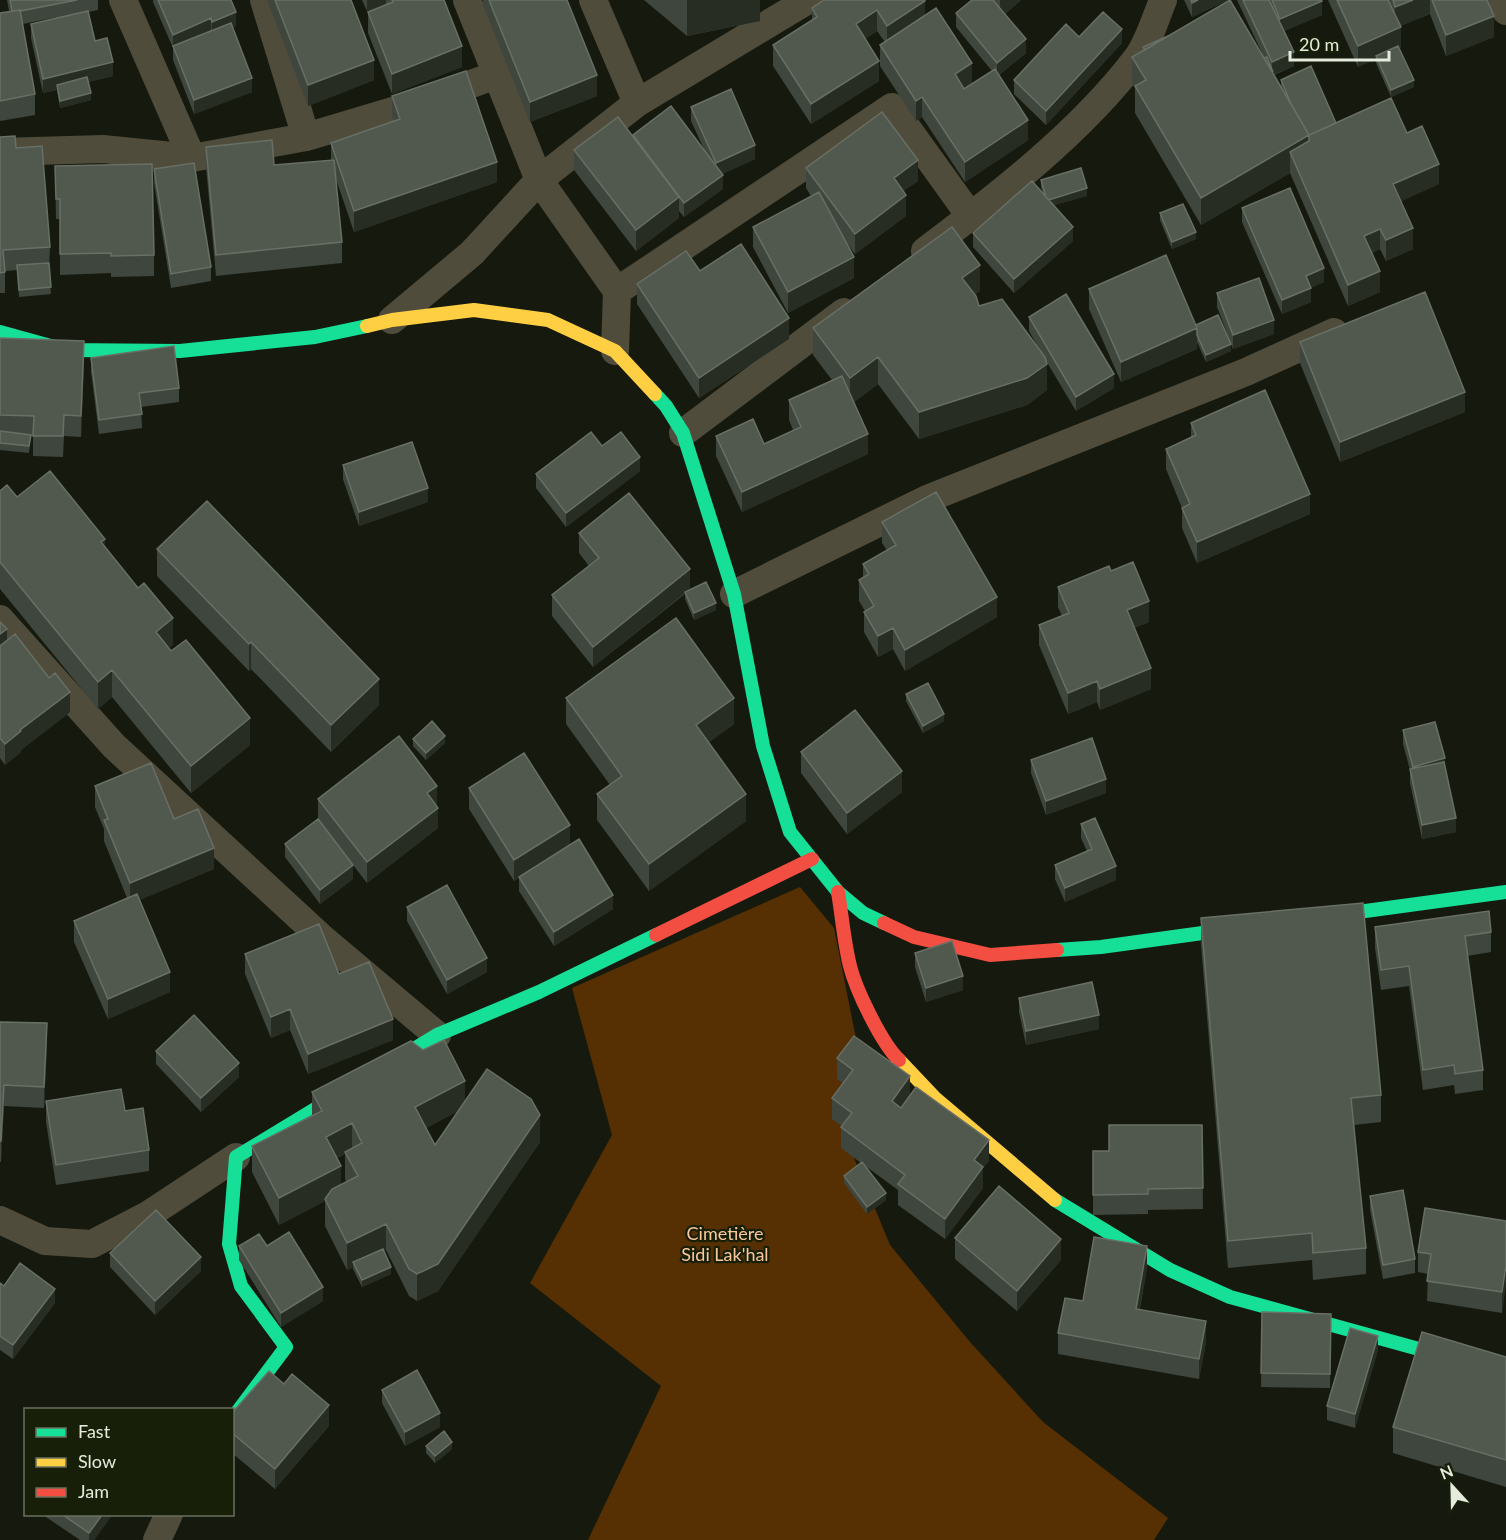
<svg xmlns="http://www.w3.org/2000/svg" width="1506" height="1540" viewBox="0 0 1506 1540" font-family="Lato,sans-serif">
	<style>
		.green { fill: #563002 }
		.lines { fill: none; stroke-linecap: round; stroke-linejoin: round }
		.street { stroke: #504c3b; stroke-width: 28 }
		.fast { stroke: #16e098; stroke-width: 14 }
		.slow { stroke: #ffcf43; stroke-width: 14 }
		.jam { stroke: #f24e42; stroke-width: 14 }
		.wall { fill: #3f463d; fill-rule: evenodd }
		.shaded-wall { fill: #272d23 }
		.building { fill: #51584e; stroke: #686f65; stroke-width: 1.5 }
		.labels { text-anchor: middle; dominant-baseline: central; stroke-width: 4.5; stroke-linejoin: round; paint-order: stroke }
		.park-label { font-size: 18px; fill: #fcc89a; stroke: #171f09 }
	</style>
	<rect width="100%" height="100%" fill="#161a0e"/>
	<path class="green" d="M800,887L834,928L860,1059L852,1153L890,1245L970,1342L1043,1422L1168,1518L1154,1540H588L661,1386L530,1283L612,1135L572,988Z"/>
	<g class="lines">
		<path class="street" d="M123,0L192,158
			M264,0L306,137
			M593,0L637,103
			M1502,0L1506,11
			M0,152L103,149L192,158L306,137L413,105L496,75
			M925,251C998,196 1081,132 1137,58C1148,44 1156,17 1163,0
			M617,291L539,180L637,103L808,0
			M392,320L472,253L539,180L467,0
			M615,351L617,291L892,107L971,217
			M683,433L844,312
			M734,594L927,499L1246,372L1334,332
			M0,619L114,746L323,939L437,1035
			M0,1220L45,1241L92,1244L148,1215L236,1157
			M157,1540L169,1514"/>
		<path class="fast" d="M0,332L65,350L180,351L315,337L367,326
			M655,394L666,406L683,433L734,594L763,746L790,832L838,892L863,913L884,923
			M1321,917L1506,892
			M1057,950L1101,947L1246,927
			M1055,1200L1170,1270L1230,1297L1506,1373
			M232,1419L286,1347L241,1286L229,1244L236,1157L437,1035L539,992L656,935"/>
		<path class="slow" d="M367,326L392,320L474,310L548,320L615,351L655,394
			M899,1060L935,1098L1055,1200"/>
		<path class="jam" d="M838,892C842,916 844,942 850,966C856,990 881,1042 899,1060
			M884,923L914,937L990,955L1057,950
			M656,935L812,859"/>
	</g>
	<path class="wall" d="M7,0H98V10L88,12L95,41L113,76L88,82L91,100L60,108L57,90L43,93L31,38V24L58,17L23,24L35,94V115L0,121V13L9,11Z
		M153,0H231L236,26L233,27L252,92L194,114L173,60V48L153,2Z
		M267,0H351L374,80L308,106Z
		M362,0H444L462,67L392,94L368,33V12L386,5V4L367,11Z
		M483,0H567L597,96L530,122L483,5Z
		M644,0H760V21L687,36Z
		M824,0L925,15L972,83L964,89L992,71L956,27V13L972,0H1021L1005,14L1026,53L999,75L1028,140L965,182L922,117L916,121L880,66V45L885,42L877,31L865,39L879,81L811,124L773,66V45L812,20V8Z
		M1184,0H1228L1192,17Z
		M1237,0H1321L1322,15L1284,31L1294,66L1274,75L1281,86V80L1336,123L1407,133L1439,184L1401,201L1413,249L1386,261L1380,249L1372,253L1380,292L1348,306L1290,173L1201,225L1135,113V88L1132,84V57L1143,51V47L1262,53Z
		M1328,0H1487L1494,37L1446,56L1430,14L1400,26L1401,48H1399L1414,87L1391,97L1376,63V59L1358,67Z
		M1079,37L1122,43L1046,125L1014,94V80Z
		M392,96L497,182L354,232L336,179L342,242V263L216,276L206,167V147L274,165L331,160V143L394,121L392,117Z
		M691,107L755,159L722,174L723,189L684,217L679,211V218L636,251L574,170V150L633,137V135L704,149L691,121Z
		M0,137L16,148L50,247L49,268L51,294L19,297L17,270L5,271V293H0Z
		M55,166L154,255V276L111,277V273L60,275V219H56Z
		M806,168L918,181L903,191L906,216L855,254L846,242L854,278L788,313L753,247V227L811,196L806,188Z
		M154,169L211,267V281L171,288L154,183Z
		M1041,180L1087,196L1054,205L1073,241L1014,293L973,247V233L1043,194L1041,187Z
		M1242,208L1324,282L1310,288L1311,302L1282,314L1242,222Z
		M1160,213L1196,239L1172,249L1160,220Z
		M700,271L789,339L699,398L637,304V284Z
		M1089,289L1196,325L1231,351L1206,362L1197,342V349L1121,382L1089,309Z
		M980,291L975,295L979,306L1042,354L1029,331V317L1114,388L1076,411L1045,359L1047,390L1027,405L919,439L878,384L854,402L868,454L742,512L716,456V436L764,444L793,430L789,420V400L832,380L813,355V328Z
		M1217,293L1274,334L1233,349L1217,307Z
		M0,338L84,361L81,437L64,436L63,457L33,456V436H31L29,453L0,450Z
		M1300,342L1465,412L1340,462L1300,363Z
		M91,358L179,388V402L141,407L142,428L99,434L91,372Z
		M1191,423L1310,514L1197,563L1182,528V508L1166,469V449L1191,438Z
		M602,446L640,471L566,527L536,488V474Z
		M343,465L428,502L359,526L343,479Z
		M0,491L17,497L105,548L173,645L169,648L250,745L191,793L112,697L98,709L0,589Z
		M882,522L997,617L905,671L893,649L878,657L864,632V612L865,611L859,601V580L863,577V564L887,550L882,543Z
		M579,533L690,589L716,610L694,620L685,599V594L593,667L552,616V595L589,566L579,553Z
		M157,549L379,705L331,752L251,669L249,671L157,576Z
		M1111,571L1149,622L1134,628L1151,689L1100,710L1097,702L1068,714L1039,645V625L1062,616L1058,607V587Z
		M0,622L7,640L70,712L21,750V752L5,765L0,758Z
		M906,694L944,721L923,733L906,701Z
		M566,698L734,724L708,743L746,821L649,891L597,820V794L610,785L566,724Z
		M1403,730L1445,766L1456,832L1422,839L1410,783V770L1403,744Z
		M413,739L445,743L426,760L413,746Z
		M801,752L902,792L847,834L801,773Z
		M1031,760L1106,793L1046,815L1031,773Z
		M95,786L174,819L214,869L139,900L170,992L108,1019L74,942V921L127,898L104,841V829L95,807Z
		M469,788L570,845L613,909L554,946L519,891V878L514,881L469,809Z
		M318,799L437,806L438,828L367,883L353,865V879L320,904L285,857V844L318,819Z
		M1081,824L1116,880L1065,902L1055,879V865L1087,851L1081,838Z
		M407,907L487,972L447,994L407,921Z
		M1201,918L1381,1095V1122L1354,1125L1366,1248V1274L1313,1280L1312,1260L1228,1268L1201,945Z
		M1375,927L1491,932V952L1467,956L1483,1070V1090L1455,1094L1454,1085L1423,1090L1409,986L1381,990L1375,948Z
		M915,953L963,990L926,1002L915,967Z
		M245,954L339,974L393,1040L308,1074L290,1030L271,1038L245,974Z
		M1019,998L1099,1029L1026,1045L1019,1012Z
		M0,1022L47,1044L44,1108L4,1106L1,1162H0Z
		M156,1051L239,1077L201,1112L156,1064Z
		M837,1058L910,1096L989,1161L983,1168V1188L945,1239L898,1205V1190L864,1165L886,1200L867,1214L844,1183V1176L861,1163L841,1148V1127L842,1126L832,1119V1098L843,1083L837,1079Z
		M312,1092L465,1102L540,1142L438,1291L417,1301L409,1296L386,1250L384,1251L391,1274L362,1287L353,1269V1267L347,1270L325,1226V1201L279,1225L252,1172V1146L312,1115ZM458,1111L435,1145L426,1128ZM345,1154V1179L346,1182L341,1184L337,1158Z
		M46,1101L125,1111L149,1150V1171L56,1185L46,1122Z
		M1202,1125L1203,1209L1148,1210V1214L1093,1215V1151H1109Z
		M1370,1196L1415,1259V1273L1383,1279L1370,1210Z
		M1506,1221L1502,1313L1427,1301L1428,1274L1418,1272V1252Z
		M955,1238L1061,1260L1017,1311L955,1259Z
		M239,1246H267L323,1301L281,1327L239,1260Z
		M110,1253L201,1271L155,1315L110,1267Z
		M1147,1267L1140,1309L1206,1342L1199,1379L1058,1354V1333L1083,1301Z
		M0,1283L4,1286L55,1303L13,1359L0,1350Z
		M1262,1312L1331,1314L1330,1388L1261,1387Z
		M1378,1350L1355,1428L1327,1420V1406Z
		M1506,1357V1487L1393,1453V1427Z
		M382,1390L440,1427L405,1446L382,1403Z
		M232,1413L329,1426L275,1489L232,1453Z
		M426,1446L452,1449L435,1463L426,1453Z
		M43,1515H112L94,1540H80Z"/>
	<path class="shaded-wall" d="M367,0H386V4L367,11Z
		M687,0H760V21L687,36Z
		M1000,0H1021L1000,19Z
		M1198,0H1228L1192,17V3Z
		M1413,0H1430V14L1395,28V7Z
		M925,1V22L887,46V26Z
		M1322,1V15L1280,33V19Z
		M877,10V31L856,45V24Z
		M236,12V26L212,36V22Z
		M1494,16V37L1446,56V35Z
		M211,18V32L173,46V35Z
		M1401,27V48L1377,59L1376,56V59L1358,67V46Z
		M1122,29V43L1046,125V111Z
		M1026,39V53L997,77V63Z
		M462,46V67L392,94V74Z
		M1294,52V66L1272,75V62Z
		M374,60V80L308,106V85Z
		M879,61V81L811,124V104Z
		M113,62V76L58,89L57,85V90L43,93V79Z
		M972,63V83L955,95V74Z
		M597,75V96L530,122V102Z
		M252,78V92L194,114V100Z
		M1414,80V87L1391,97V90Z
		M91,93V100L60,108V101Z
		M922,97V117L916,121V101Z
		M1028,120V140L965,182V162Z
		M1309,135L1337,137L1290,152V173L1201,225V198Z
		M755,145V159L716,177V163Z
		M918,160V181L894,198V178Z
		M497,162V182L354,232V211Z
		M1439,164V184L1393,205V184Z
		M723,175V189L684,217V203Z
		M1087,188V196L1047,207V200Z
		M906,195V216L855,254V234Z
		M679,197V218L636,251V230Z
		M1073,227V241L1014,293V279Z
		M1413,228V249L1386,261V240Z
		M1380,229V249L1364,256V236Z
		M1196,232V239L1172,249V242Z
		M854,257V278L788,313V292Z
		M980,265V291L962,305V278Z
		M1324,268V282L1306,290V276Z
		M1380,271V292L1348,306V285Z
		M1311,288V302L1282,314V300Z
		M789,318V339L699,398V378Z
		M1274,320V334L1233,349V335Z
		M1197,328V349L1121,382V362Z
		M84,341V361L81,437V416Z
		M1231,344V351L1206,362V355Z
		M878,357V384L850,405V378Z
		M1047,364V390L1027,405L919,439V412Z
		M1114,374V388L1076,411V397Z
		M1465,392V412L1340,462V442Z
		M868,434V454L742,512V492Z
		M640,457V471L566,527V513Z
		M428,488V502L359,526V512Z
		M1310,494V514L1197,563V542Z
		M105,539V566L101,542Z
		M690,569V589L593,667V647Z
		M997,597V617L905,671V650Z
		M1149,601V622L1127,631V610Z
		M716,603V610L694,620V613Z
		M173,618V645L156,659V632Z
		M893,628V649L878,657V636Z
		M7,629V649L0,655V634Z
		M251,642V669L249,671V644Z
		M1151,668V689L1100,710V689Z
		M112,670V697L98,709V682Z
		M379,679V705L331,752V725Z
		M1097,681V702L1068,714V693Z
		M70,692V712L21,750V752L5,765V744L20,730Z
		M734,698V724L696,752V725Z
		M944,714V721L923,733V726Z
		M250,718V745L191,793V766Z
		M445,736V743L426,760V753Z
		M1445,758V772L1413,781V767Z
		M902,771V792L847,834V813Z
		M1106,779V793L1046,815V801Z
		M437,786V806L427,793Z
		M746,794V821L649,891V864Z
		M438,808V828L367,883V862Z
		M1456,818V832L1422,839V825Z
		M570,825V846L514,881V860Z
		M214,848V869L130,904V883Z
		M353,865V879L320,904V890Z
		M1116,866V880L1065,902V888Z
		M613,895V909L554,946V932Z
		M487,958V972L447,994V980Z
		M170,972V992L108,1019V999Z
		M963,976V990L926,1002V988Z
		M290,1009V1030L271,1038V1017Z
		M1099,1015V1029L1026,1045V1031Z
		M393,1019V1040L308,1074V1054Z
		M47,1023V1044L44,1108V1087Z
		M239,1063V1077L201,1112V1098Z
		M910,1076V1097L892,1121V1101Z
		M465,1081V1108L415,1133V1107Z
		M4,1085V1106L1,1162V1141Z
		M540,1115V1142L438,1291L417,1301V1274Z
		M352,1123V1150L326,1163V1137Z
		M989,1140V1161L983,1168V1188L945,1239V1219L974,1160Z
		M341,1166V1193L279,1225V1198Z
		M886,1193V1200L867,1214V1207Z
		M386,1224V1250L355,1266L353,1262V1267L347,1270V1243Z
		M1061,1239V1260L1017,1311V1291Z
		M1147,1246V1267L1136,1329V1309Z
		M201,1257V1271L155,1315V1301Z
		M1506,1265V1285L1502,1313V1292Z
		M391,1267V1274L362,1287V1280Z
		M323,1287V1301L281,1327V1313Z
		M55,1289V1303L13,1359V1345Z
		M1206,1321V1342L1199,1379V1359Z
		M1378,1336V1350L1355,1428V1414Z
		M329,1405V1426L275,1489V1469Z
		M440,1413V1427L405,1446V1432Z
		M452,1442V1449L435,1463V1456Z
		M102,1515H112L94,1540H89V1533Z"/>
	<path class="building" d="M10,0H77L20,11V10L12,11Z
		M158,0H231L236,12L212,22L211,18L173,35Z
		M275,0H351L374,60L308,85Z
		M392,0H444L462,46L392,74L368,12L393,2Z
		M489,0H567L597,75L530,102Z
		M824,0H924L925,1L887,26L877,10L856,24L879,61L811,104L773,45L817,17L812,8Z
		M972,0H993L1026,39L997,63L956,13Z
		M1191,0H1198L1192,3Z
		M1230,0L1309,135L1201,198L1135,86L1146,80L1132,57Z
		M1243,0H1269L1294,52L1272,62Z
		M1272,0H1321L1322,1L1280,19Z
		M1337,0H1388L1401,27L1358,46Z
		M1393,0H1413L1395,7Z
		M1432,0H1487L1494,16L1446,35Z
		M936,8L972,63L955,74L964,89L995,69L1028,120L965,162L922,97L916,101L880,45Z
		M20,10L35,94L0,101V13Z
		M88,11L95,41L107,38L113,62L43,79L31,24Z
		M1103,12L1122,29L1046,111L1014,80L1066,24L1079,37Z
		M231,23L252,78L194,100L173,46Z
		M1168,36L1145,50L1143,47Z
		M1398,46L1414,80L1391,90L1376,56Z
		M1267,57L1273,72L1264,58Z
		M1311,66L1336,123L1309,135L1291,104L1281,80Z
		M466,71L497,162L354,211L331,143L400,119L392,96Z
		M87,77L91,93L60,101L57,85Z
		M731,89L755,145L716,163L691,107Z
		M1391,98L1407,133L1422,126L1439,164L1393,184L1413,228L1386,240L1380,229L1364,236L1380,271L1348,285L1290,152L1309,141V135Z
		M671,106L723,175L684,203L633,135Z
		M882,112L918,160L894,178L906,195L855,234L806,168Z
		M618,117L679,197L636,230L574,150Z
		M15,136L16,148L42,146L50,247L3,250L5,272L0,273V137Z
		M272,140L274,165L334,160L342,242L216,255L206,147Z
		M194,163L211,267L171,274L154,169Z
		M152,164L154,255L111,256V253L60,254V199H56L55,166Z
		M1081,168L1087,188L1049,200L1046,197L1041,180Z
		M1032,181L1073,227L1014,279L973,233Z
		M1290,188L1324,268L1306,276L1311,288L1282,300L1242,208Z
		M819,192L854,257L788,292L753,227Z
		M1183,204L1196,232L1172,242L1160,213Z
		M952,227L980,265L962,278L976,296L979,306L1002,299L1045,357L1047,364L1027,378L919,412L878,357L850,378L813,328Z
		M741,244L789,318L699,378L637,284L686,251L700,271Z
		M1166,255L1197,328L1121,362L1089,289Z
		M49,263L51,287L19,290L17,265Z
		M1259,278L1274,320L1233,335L1217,293Z
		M1425,292L1465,392L1340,442L1300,342Z
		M1066,294L1114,374L1076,397L1029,317Z
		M1218,315L1231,344L1206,355L1197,335V328L1196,325Z
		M0,338L84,341L81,416L64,415L63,436H33L34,416L0,415Z
		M174,346L179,388L139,393L142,414L99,420L91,358Z
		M842,376L868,434L742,492L716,436L753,419L764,444L801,427L789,400Z
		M1265,390L1310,494L1197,542L1182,508L1190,504L1166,449L1196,435L1191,423Z
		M0,431L31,435L29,446L0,443Z
		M591,432L602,446L621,432L640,457L566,513L536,474Z
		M412,442L428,488L359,512L343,465Z
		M50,471L105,539L101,542L138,588L144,583L173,618L156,632L171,651L186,640L250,718L191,766L112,670L98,682L0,562V491L7,485L17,497Z
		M936,492L997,597L905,650L893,628L878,636L864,612L874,606L859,580L869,574L863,564L896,545L882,522Z
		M629,493L690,569L593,647L552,595L599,558L579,533Z
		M207,501L379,679L331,725L251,642L249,644L157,549Z
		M1133,562L1149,601L1127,610L1151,668L1100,689L1097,681L1068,693L1039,625L1069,613L1058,587L1109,566L1111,571Z
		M706,582L716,603L694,613L685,592Z
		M676,618L734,698L696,725L746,794L649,864L597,794L622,776L566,698Z
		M0,622L7,629L0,634Z
		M15,634L49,678L55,673L70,692L20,730L21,731L5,744L0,738V646Z
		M928,683L944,714L923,726L906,694Z
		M855,710L902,771L847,813L801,752Z
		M432,721L445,736L426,753L413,739Z
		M1435,722L1445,758L1413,767L1403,730Z
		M399,736L437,786L427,793L438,808L367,862L318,799Z
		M1092,738L1106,779L1046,801L1031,760Z
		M524,753L570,825L514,860L469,788Z
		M1444,762L1456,818L1422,825L1410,769Z
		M151,763L174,819L198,809L214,848L130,883L104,820L108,819L95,786Z
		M1095,818L1116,866L1065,888L1055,865L1092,849L1081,824Z
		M318,819L353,865L320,890L285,844Z
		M579,839L613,895L554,932L519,877Z
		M447,885L487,958L447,980L407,907Z
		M137,894L170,972L108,999L74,921Z
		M1363,903L1381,1095L1351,1098L1366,1248L1313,1253L1312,1233L1228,1241L1201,918Z
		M1489,911L1491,932L1465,936L1483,1070L1455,1074L1454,1065L1423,1070L1409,966L1381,970L1375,927Z
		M319,924L339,974L369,962L393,1019L308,1054L290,1009L271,1017L245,954Z
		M952,941L963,976L926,988L915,953Z
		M1092,982L1099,1015L1026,1031L1019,998Z
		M194,1015L239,1063L201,1098L156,1051Z
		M0,1022L47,1023L44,1087L4,1085L1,1141H0Z
		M854,1036L910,1076L892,1101L901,1108L916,1087L989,1140L974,1160L983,1167L945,1219L898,1184L905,1175L841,1127L852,1113L832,1098L853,1070L837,1058Z
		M444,1040L465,1081L415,1107L435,1145L487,1069L531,1099L540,1115L438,1264L417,1274L409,1269L386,1224L347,1243L325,1199L332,1189L358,1176L345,1152L362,1143L352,1123L326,1137L341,1166L279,1198L252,1146L322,1111L312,1092L411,1041L423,1050Z
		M121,1089L125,1111L143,1108L149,1150L56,1165L46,1101Z
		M1109,1125H1202L1203,1188L1148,1189V1194L1093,1195V1151H1109Z
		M862,1162L886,1193L867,1207L844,1176Z
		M999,1186L1061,1239L1017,1291L955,1238Z
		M1403,1190L1415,1259L1383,1265L1370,1196Z
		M1425,1208L1506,1221V1265L1502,1292L1427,1281L1431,1254L1418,1252Z
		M156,1210L201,1257L155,1301L110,1253Z
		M289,1232L323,1287L281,1313L239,1246L259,1234L267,1246Z
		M1094,1237L1147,1246L1136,1309L1206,1321L1199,1359L1058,1333L1065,1298L1083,1301Z
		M383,1249L391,1267L362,1280L353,1262Z
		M20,1263L55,1289L13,1345L0,1336V1283L4,1286Z
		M1262,1312L1331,1314L1330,1374L1261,1373Z
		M1350,1328L1378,1336L1355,1414L1327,1406Z
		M1422,1332L1506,1357V1460L1393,1427Z
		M417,1370L440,1413L405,1432L382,1390Z
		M269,1371L284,1384L292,1374L329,1405L275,1469L232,1433V1413Z
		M444,1431L452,1442L435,1456L426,1446Z
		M63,1515H102L89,1533Z"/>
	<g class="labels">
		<g class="park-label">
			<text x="725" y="1233">Cimetière<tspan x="725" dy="21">Sidi Lak'hal</tspan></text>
		</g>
	</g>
	<rect x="24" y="1408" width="210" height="108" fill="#171f09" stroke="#69715e" stroke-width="1.5"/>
	<rect x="36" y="1428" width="30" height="9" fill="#16e098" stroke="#69715e" stroke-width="1.5"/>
	<text x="78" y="1438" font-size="18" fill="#e5ebdd">Fast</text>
	<rect x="36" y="1458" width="30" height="9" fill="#ffcf43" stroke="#69715e" stroke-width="1.5"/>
	<text x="78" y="1468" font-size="18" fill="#e5ebdd">Slow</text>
	<rect x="36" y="1488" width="30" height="9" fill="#f24e42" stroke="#69715e" stroke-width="1.5"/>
	<text x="78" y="1498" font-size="18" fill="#e5ebdd">Jam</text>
	<g transform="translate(1452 1486) rotate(338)" stroke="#171f09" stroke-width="4.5" paint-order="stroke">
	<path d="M0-4.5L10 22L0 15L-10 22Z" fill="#e5ebdd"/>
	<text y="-9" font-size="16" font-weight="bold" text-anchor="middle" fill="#e5ebdd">N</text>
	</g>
	<path d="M1290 51v9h99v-9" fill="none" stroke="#e5ebdd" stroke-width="3"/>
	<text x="1299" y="51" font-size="18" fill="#e5ebdd" stroke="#171f09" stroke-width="4.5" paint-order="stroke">20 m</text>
</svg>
